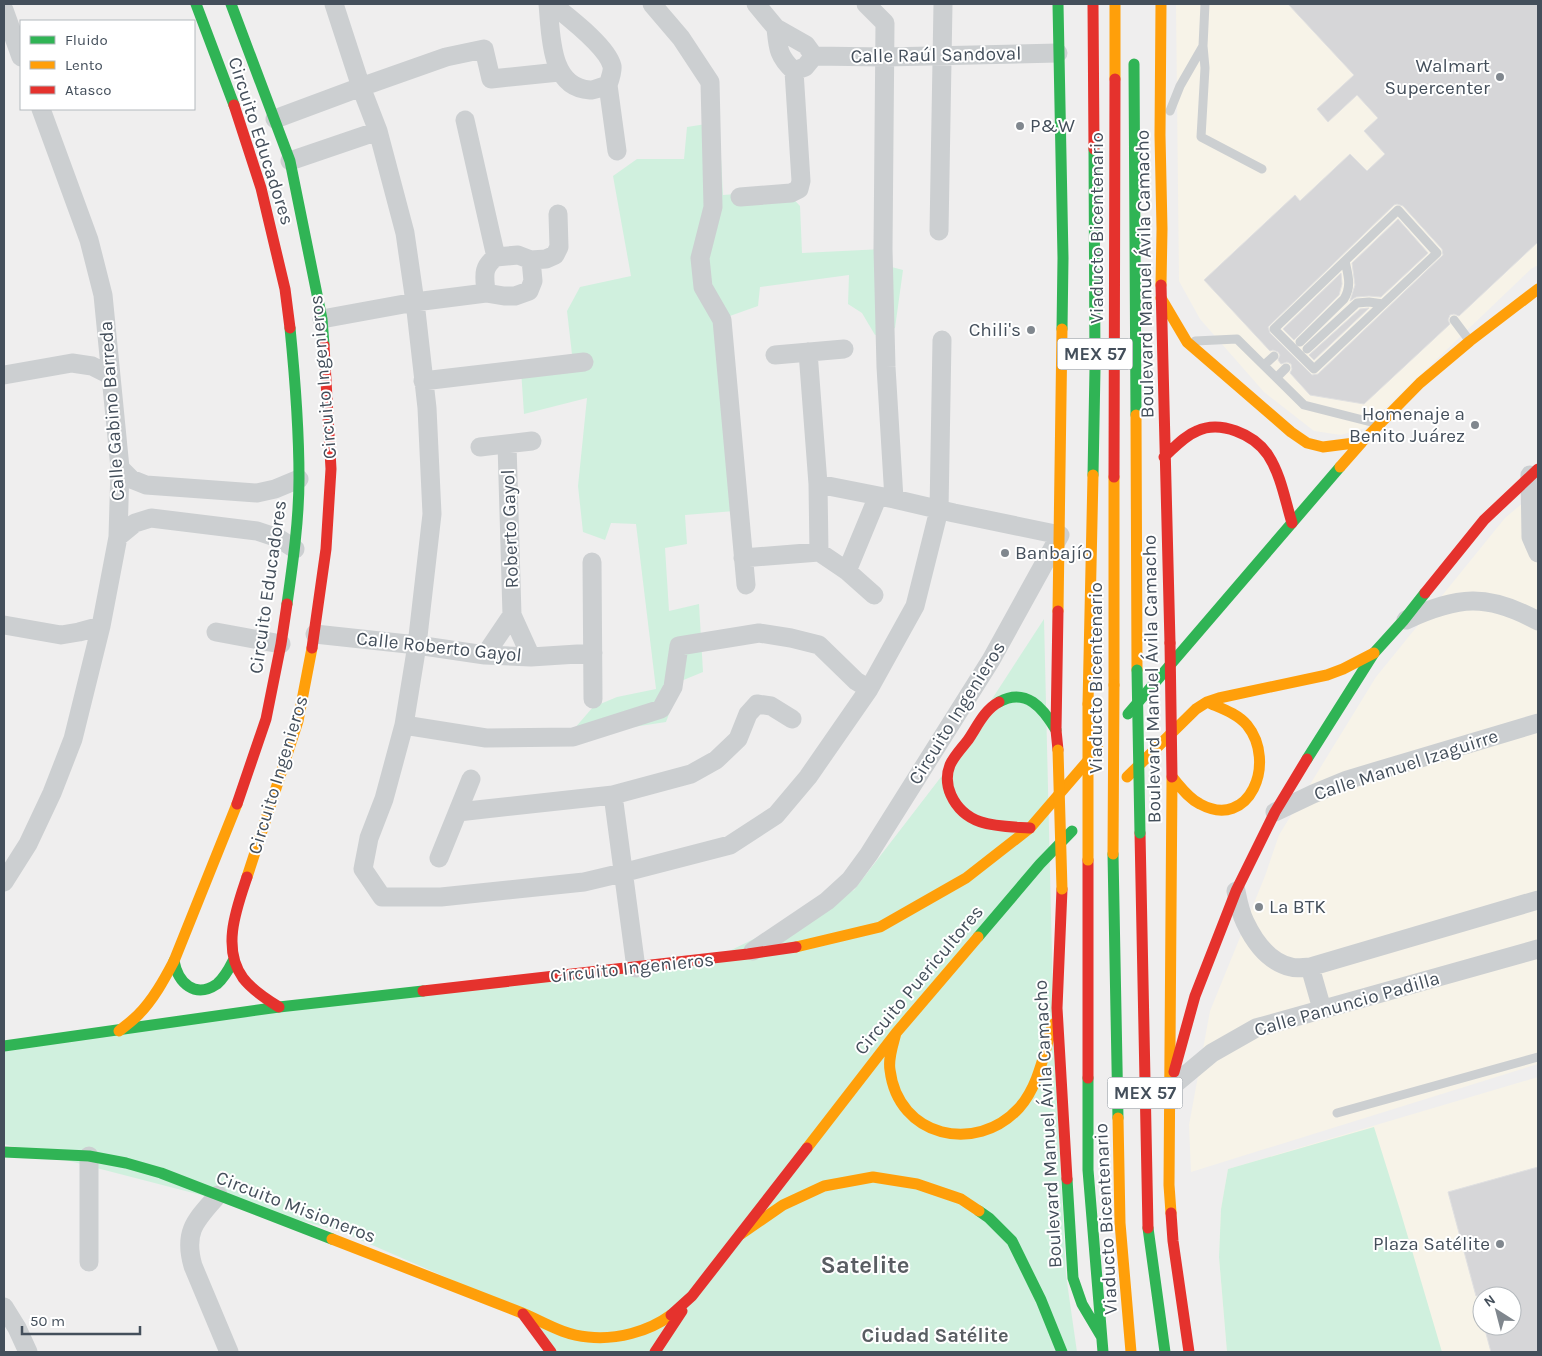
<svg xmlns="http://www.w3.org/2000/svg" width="1542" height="1356" viewBox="0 0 1542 1356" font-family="Karla,sans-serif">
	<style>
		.commercial { fill: #f7f3e8; fill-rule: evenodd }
		.green { fill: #d0f0de }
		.building { fill: #d6d6d8; stroke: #e0e0e1; fill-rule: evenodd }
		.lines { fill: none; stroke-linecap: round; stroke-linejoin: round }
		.lane { stroke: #cccfd1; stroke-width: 9 }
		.street { stroke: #cccfd1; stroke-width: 19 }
		.fast { stroke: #30b455; stroke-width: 11 }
		.slow { stroke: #ff9f0a; stroke-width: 11 }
		.jam { stroke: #e5322d; stroke-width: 11 }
		.fast-bridge { stroke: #30b455; stroke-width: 11 }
		.slow-bridge { stroke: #ff9f0a; stroke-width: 11 }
		.jam-bridge { stroke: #e5322d; stroke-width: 11 }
		.poi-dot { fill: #80878e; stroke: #fff; stroke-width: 2 }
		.labels { text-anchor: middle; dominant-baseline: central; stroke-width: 4; stroke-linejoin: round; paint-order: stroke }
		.shield { fill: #fff; stroke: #7c848c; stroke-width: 1 }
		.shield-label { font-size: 18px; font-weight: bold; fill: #444f5b }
		.street-label { font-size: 19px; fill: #444f5b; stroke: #fff }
		.poi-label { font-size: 19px; fill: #444f5b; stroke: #fff; text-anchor: end }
		.neighbourhood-label { font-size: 20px; font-weight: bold; fill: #595d62; stroke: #fff }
		.district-label { font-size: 24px; font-weight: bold; fill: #595d62; stroke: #fff }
	</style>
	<rect width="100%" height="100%" fill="#efeeee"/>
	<path class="commercial" d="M1176,4H1538V265L1531,269L1365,428L1341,435L1314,431L1264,392L1200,319L1179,281Z
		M1538,490V1064L1191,1172L1189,1125L1210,1011L1265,876L1279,835L1376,677L1505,518Z
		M1538,1077V1352H1227L1219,1257L1221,1209L1228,1169ZM1482,1296H1512V1326H1482Z"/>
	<path class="green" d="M719,122L723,195L785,190L800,206L802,253L883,249L884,265L903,270L895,328L875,335L862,313L848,304L849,275L760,287L758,306L727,317L747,510L685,515L687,544L665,548L669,611L699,604L703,672L681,681L666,722L580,735L574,729L593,707L617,697L656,689L636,524L611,523L605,540L583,532L578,486L587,398L524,414L521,370L573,363L567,311L580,287L631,276L613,176L637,159H684L687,127Z
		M1044,619L1054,1041L1066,1275L1077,1352H557L523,1311L340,1231L4,1144V1044L715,958L854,890L944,773Z
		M1374,1127L1400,1210L1442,1352H1227L1219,1257L1221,1209L1228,1169Z"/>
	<path class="building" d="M1288,4H1538V242L1459,316L1454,314L1450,315L1448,320L1450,324L1364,404L1310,395L1290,373L1292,369L1291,364L1287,362L1281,364L1278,360L1280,355L1278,352L1273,350L1270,351L1204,280L1295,195L1300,201L1350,154L1367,171L1385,154L1364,131L1378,118L1357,95L1328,122L1317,109L1354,75ZM1397,204L1403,206L1442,249L1443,255L1318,374L1312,375L1270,333L1268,327L1394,205Z
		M1398,219L1428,253L1381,297L1369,296L1356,297L1350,301L1355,285L1352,263Z
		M1341,273L1342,284L1339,295L1294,340L1283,329Z
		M1369,308L1314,360L1309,355L1360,309Z
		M1538,1167V1352H1491L1484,1326H1512V1296H1476L1448,1192Z"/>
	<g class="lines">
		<path class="lane" d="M1205,4L1203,46L1205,68L1201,137L1262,169
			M1170,111L1180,86L1203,46
			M1398,210L1437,253L1314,369L1274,329Z
			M1454,320L1469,340
			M1195,341L1237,339L1304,405L1375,423
			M1300,342L1344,299C1352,286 1348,275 1345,261
			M1307,349L1357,303L1369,302L1383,304
			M1264,365L1274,356
			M1277,377L1286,368
			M1337,1113L1538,1057"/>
		<path class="street" d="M334,4L361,87L378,131L405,233L415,302L427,408L432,514L417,645L404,725L384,799L369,838L363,869L382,897H441L584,882L622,873L730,845L776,815L808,777L869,689L915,606L939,510L942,340
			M548,4C551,33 549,88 590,90C595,90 603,86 608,85C610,79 613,71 612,66C607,46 568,17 552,4
			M652,4L681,38L710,82L713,207L700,258L703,287L722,320L746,585
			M756,4L776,28L806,45L814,56L805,67L794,71C778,56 778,48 776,28
			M866,4L885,23L883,249L886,367L894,499
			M4,10L21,57
			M814,56L885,57L1058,53
			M608,85L617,151
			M275,119L361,87L446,57L484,49L491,79L559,72
			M465,120L496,257L518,255L531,260L546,259L555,255L559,247L558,214
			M290,161L378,131
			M740,197L791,193L799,189L801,181L794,71
			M939,231L943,4
			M486,293C485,277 481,268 496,257
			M322,319L415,302L486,293L504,296H515L529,291L533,281L531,260
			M808,352L818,484L819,552
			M775,355L844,349
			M4,375L72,363L92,366L110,375
			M423,381L584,362
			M507,444L512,615L531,657
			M480,447L532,441
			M120,468L131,479L146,485L257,493L275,489L299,479
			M1530,475L1531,537L1538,553
			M118,537L135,523L151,518L257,531L278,538L295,549
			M743,558L819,552L847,571L874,595
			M592,562L593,699
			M847,571L878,496
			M1406,620C1458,596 1487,593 1538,621
			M4,625L61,635L79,632L101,626
			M216,632L281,644
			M315,634L417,645L485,655L531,657L593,653
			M485,655L512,615
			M404,725L486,738L573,737L661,709L673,687L679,646L759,633L791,638L819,645L856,681L869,689
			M613,795L636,968
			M458,812L613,795L691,774L716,760L738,739L748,714L757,704L771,706L792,719
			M1275,812L1313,794L1347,780L1538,723
			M439,858L471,779
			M4,882L28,844L52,793L73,739L101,626L118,537L120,468L103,295L89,240L41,109
			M1236,891C1238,901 1240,912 1245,922C1254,941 1269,962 1291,967C1297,969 1304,967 1310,967L1538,900
			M753,951L827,901L850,880L869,854L991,660L1060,535L954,513L894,499L818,484
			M1310,967L1322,1009
			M1170,1088L1212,1053L1256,1028L1538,949
			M89,1156V1262
			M218,1195C196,1220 183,1231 193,1266L229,1352
			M4,1307L17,1328L28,1352"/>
		<path class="fast" d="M196,4L234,105
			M231,4L290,161L322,319L324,345
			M1058,4L1063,258L1062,329
			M1134,64L1136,415
			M1093,475L1095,369L1094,149
			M287,604C293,562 299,520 299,478C299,428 295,378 290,328
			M999,702C1026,687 1043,708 1056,730
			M1128,714L1340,467
			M1307,759L1374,653L1403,621L1425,593
			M1113,854L1118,1118
			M978,937L1040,864L1072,831
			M174,961C178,983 195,999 217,984C224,978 229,969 233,961
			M4,1046L279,1007L423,991
			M1088,1078V1170L1103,1352
			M4,1152L89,1156L126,1163L161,1173L332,1239
			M1067,1179L1073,1278L1082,1304L1101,1336
			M979,1211L989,1218L1012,1241L1041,1300L1062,1352
			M1148,1228L1165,1352"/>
		<path class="slow" d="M1161,4L1160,135L1162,229L1161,285
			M1115,79V4
			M1161,298L1187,342L1291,432L1307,443L1323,447L1362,442
			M1136,415L1137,670
			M1340,467L1362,442L1420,383L1470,341L1538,289
			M1058,611L1062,329
			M1114,685V477
			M1088,704L1093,475
			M1127,777L1196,709L1207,702L1219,698L1327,675L1343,669L1374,653
			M1172,777C1180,786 1188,798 1200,804C1250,831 1277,762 1247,725C1237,713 1220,708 1207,702
			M247,877L298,721L312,648
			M796,947L880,927L966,878L1030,828L1098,749
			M119,1031C125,1026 132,1021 138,1015C153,1000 164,980 174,961L237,804
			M896,1033C893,1045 888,1058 890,1070C898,1137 976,1155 1019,1108C1039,1086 1044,1052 1053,1024
			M1118,1118L1120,1223L1131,1352
			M807,1148L896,1033L978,937
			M1171,1213L1169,1185L1172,777
			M741,1234L783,1205L824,1186L873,1177L917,1184L961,1199L979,1211
			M332,1239C393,1263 455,1287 517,1311C541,1320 561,1335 588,1337C616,1340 648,1332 671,1315"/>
		<path class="jam" d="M1093,4L1094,149
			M234,105L261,188L285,289L290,328
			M1161,285L1170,643
			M1164,457C1174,448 1184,436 1197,431C1220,420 1254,434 1268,455C1281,475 1285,500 1292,523
			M1114,477L1115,79
			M1425,593L1484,520L1538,469
			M1058,611L1056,730L1058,750
			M312,648L326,549L331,469L324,345
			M999,702C984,710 977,727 968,740C962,748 954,756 950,765C946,775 947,786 951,795C966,828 999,826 1030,828
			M237,804L266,719L281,644L287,604
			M1140,833L1148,1228
			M1088,860V1078
			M247,877C237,907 221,948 243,978C252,990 266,999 279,1007
			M1062,889L1057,1008L1067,1179
			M423,991L748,954L796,947
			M1174,1072L1195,996L1236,891L1275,812L1307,759
			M1171,1213L1173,1241L1189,1352
			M523,1314L551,1352
			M671,1315L692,1296L807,1148
			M655,1352L682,1311"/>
		<path class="fast-bridge" d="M1137,670L1140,833"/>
		<path class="slow-bridge" d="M1088,704V860
			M1058,750L1062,889
			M1113,854L1114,685"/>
		<path class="jam-bridge" d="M1170,643L1172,777"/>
	</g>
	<g class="poi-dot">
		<circle cx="1500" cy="77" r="5"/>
		<circle cx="1020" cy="126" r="5"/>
		<circle cx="1031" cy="330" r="5"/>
		<circle cx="1475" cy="425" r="5"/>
		<circle cx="1005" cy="553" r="5"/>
		<circle cx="1259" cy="907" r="5"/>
		<circle cx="1500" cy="1244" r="5"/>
	</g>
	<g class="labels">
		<g class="shield">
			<rect x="1057.5" y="338.5" width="75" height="31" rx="4"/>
			<rect x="1107.5" y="1077.5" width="75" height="31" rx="4"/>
		</g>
		<g class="shield-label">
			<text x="1095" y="354">MEX 57</text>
			<text x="1145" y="1093">MEX 57</text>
		</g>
		<g class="street-label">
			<text transform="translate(936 55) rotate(-1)">Calle Raúl Sandoval</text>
			<text transform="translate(261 141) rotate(72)">Circuito Educadores</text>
			<text transform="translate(1097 228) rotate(-90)">Viaducto Bicentenario</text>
			<text transform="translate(1145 274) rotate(-91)">Boulevard Manuel Ávila Camacho</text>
			<text transform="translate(323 377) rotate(-95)">Circuito Ingenieros</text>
			<text transform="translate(112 411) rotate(-94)">Calle Gabino Barreda</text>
			<text transform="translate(510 529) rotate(-92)">Roberto Gayol</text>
			<text transform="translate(268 587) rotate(-82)">Circuito Educadores</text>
			<text transform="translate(439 647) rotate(6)">Calle Roberto Gayol</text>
			<text transform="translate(1096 678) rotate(-90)">Viaducto Bicentenario</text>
			<text transform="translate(1152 679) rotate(-91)">Boulevard Manuel Ávila Camacho</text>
			<text transform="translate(957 713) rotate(-58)">Circuito Ingenieros</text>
			<text transform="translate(1406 765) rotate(-18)">Calle Manuel Izaguirre</text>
			<text transform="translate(278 775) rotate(-73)">Circuito Ingenieros</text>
			<text transform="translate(632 968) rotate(-6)">Circuito Ingenieros</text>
			<text transform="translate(919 980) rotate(-50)">Circuito Puericultores</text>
			<text transform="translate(1347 1004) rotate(-16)">Calle Panuncio Padilla</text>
			<text transform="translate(1048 1124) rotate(-93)">Boulevard Manuel Ávila Camacho</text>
			<text transform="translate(296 1207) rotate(21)">Circuito Misioneros</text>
			<text transform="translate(1106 1219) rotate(-93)">Viaducto Bicentenario</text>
		</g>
		<g class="poi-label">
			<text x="1490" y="66">Walmart<tspan x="1490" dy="22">Supercenter</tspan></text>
			<text x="1030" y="126" text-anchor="start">P&amp;W</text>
			<text x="1021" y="330">Chili's</text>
			<text x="1465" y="414">Homenaje a<tspan x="1465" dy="22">Benito Juárez</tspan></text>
			<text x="1015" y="553" text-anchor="start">Banbajío</text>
			<text x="1269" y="907" text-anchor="start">La BTK</text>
			<text x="1490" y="1244">Plaza Satélite</text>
		</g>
		<g class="neighbourhood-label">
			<text x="935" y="1335">Ciudad Satélite</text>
		</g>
		<g class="district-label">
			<text x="865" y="1265">Satelite</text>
		</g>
	</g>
	<rect width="1542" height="1356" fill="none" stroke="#444f5b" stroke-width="10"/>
	<rect x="20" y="20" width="175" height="90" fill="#ffffff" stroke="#b4b9bd"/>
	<rect x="30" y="36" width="25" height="8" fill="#30b455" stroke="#b4b9bd"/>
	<text x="65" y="45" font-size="15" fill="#444f5b">Fluido</text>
	<rect x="30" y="61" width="25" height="8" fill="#ff9f0a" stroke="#b4b9bd"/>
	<text x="65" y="70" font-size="15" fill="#444f5b">Lento</text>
	<rect x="30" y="86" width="25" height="8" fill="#e5322d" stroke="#b4b9bd"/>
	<text x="65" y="95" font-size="15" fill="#444f5b">Atasco</text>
	<g transform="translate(1497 1311) rotate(324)"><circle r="24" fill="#ffffff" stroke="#b4b9bd"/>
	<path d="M0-4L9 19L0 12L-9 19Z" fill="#80878e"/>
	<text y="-8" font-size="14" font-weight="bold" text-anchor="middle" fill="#444f5b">N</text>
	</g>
	<path d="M22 1326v8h118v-8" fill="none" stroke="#444f5b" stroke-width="2.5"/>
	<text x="30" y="1326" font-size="15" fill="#444f5b" stroke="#ffffff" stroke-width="4" paint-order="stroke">50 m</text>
</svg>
